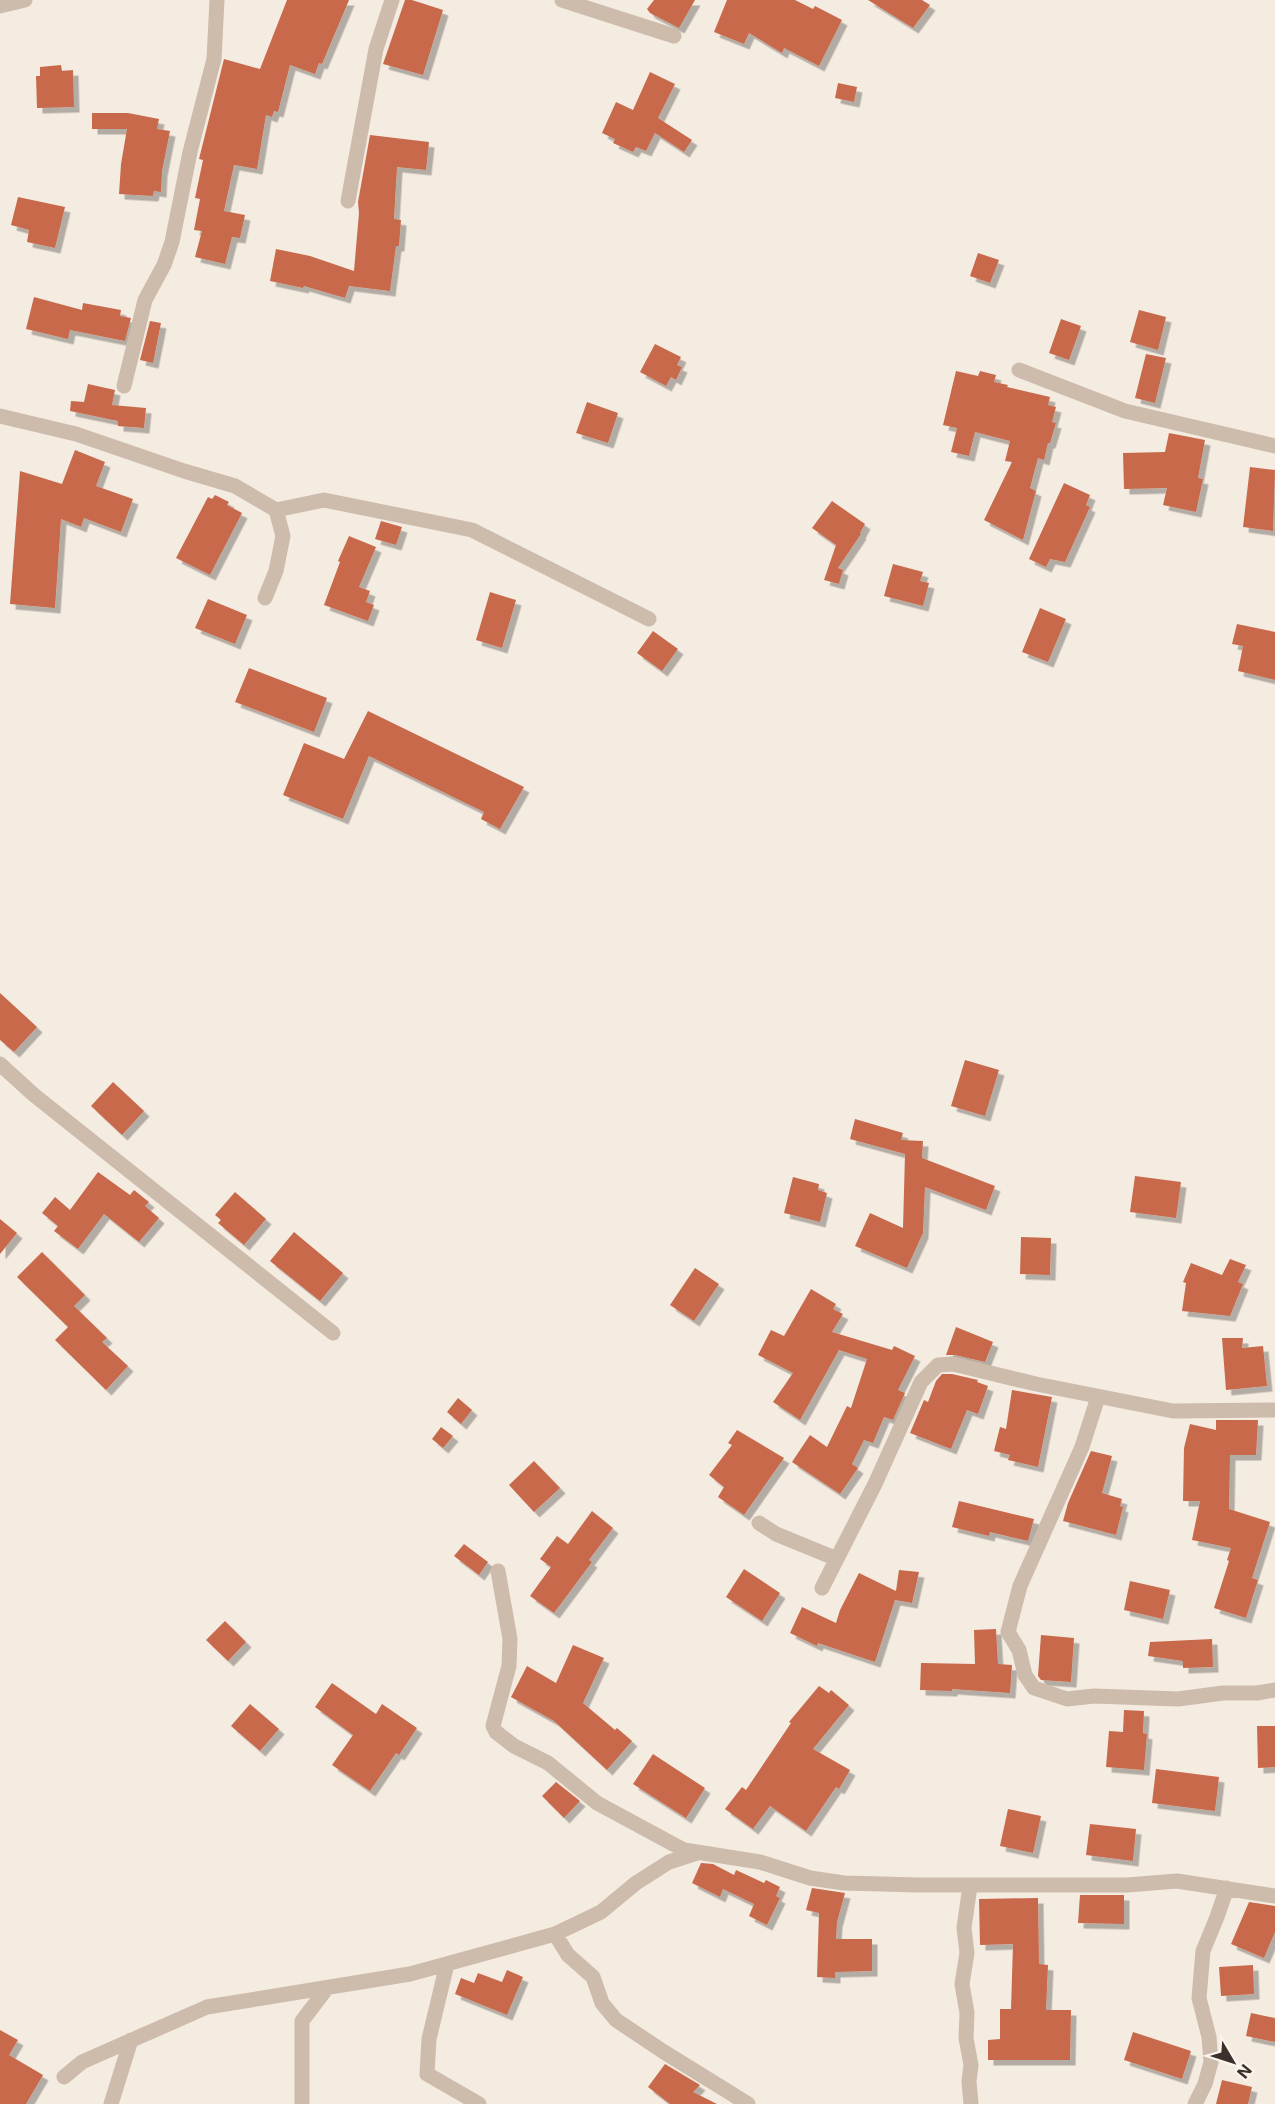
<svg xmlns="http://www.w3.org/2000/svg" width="1275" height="2104" viewBox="0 0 1275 2104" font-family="Inter,sans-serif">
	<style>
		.building { fill: #c8694b; filter: url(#shadow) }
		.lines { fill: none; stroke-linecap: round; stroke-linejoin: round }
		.minor { stroke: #cdbbac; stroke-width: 15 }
	</style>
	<defs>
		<filter id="shadow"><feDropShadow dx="5.5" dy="5.5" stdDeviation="0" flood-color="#0004"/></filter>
	</defs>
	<rect width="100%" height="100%" fill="#f4ebe1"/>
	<path class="building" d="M287,0H349L322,64L319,63L315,74L290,65L278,112L274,111L272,117L266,115L257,169L234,165L224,211L245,215L240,238L232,237L225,264L195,257L202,231L194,230L200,199L195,198L203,160L199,159L224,59L260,69Z
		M405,0H412L443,10L423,75L383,64Z
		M654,0H695L679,28L650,13L647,9Z
		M727,0H795L813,9L815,6L842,20L819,66L784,48L782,53L749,33L744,44L714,32Z
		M868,0H922L930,5L913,28Z
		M61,65L62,71L73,70L74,107L37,108L36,76H40V67Z
		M650,72L675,84L658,118L692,140L684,152L655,133L646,151L636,147L633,152L613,143L615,139L602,133L616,102L633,110Z
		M838,83L857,87L854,102L835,98Z
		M92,113H128L159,119L157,129L170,131L162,171L161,192L154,191L153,196L119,194L121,164L127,129H92Z
		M370,135L429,142L426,170L397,167L394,219L401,220L399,246H396L390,291L349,286L345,298L304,286L303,288L270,281L276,249L310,256L354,271L359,213L358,202Z
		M18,197L65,207L55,248L27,242L29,230L11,225Z
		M978,253L999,260L990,283L970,276Z
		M34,297L82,310L83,303L121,310L120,316L131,318L125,341L70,330L68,339L26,329Z
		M1139,310L1166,317L1158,350L1130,342Z
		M1061,319L1081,326L1069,360L1049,353Z
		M150,321L161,323L153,363L140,360Z
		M655,344L681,357L677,365L682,367L676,380L671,377L666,386L640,372Z
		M1146,354L1166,358L1155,403L1135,398Z
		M956,371L978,376L980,371L996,375L994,382L1008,385L1007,387L1050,397L1048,405L1056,407L1052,422L1056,423L1050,443H1048L1044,460L1038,458L1030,488L1036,491L1023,540L984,520L1012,462L1005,461L1010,441L975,432L969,456L951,452L957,428L943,425Z
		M88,384L115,390L112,405L146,408L144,428L118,426V421L70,411L71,401L84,402Z
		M587,402L618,413L608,443L576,433Z
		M1169,433L1205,440L1198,478L1203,479L1196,512L1163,505L1167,488L1124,489L1123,453L1165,452Z
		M75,450L105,462L96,486L133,499L121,532L84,518L81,527L61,519L55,608L10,604L20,471L62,484Z
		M1250,467L1275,470L1273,531L1243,527Z
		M1064,483L1090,495L1086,505L1090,507L1065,562L1050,559L1046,567L1029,559Z
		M215,495L229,502L227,505L242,513L210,575L176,558L208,497L212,499Z
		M832,501L865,524L860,533L861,534L838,568L843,570L839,584L824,580L836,545L812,528Z
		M381,521L402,527L396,545L375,539Z
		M349,536L376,547L359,587L370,591L366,602L374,605L368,621L324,605L340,562L338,561Z
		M893,564L923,572L920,581L929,583L923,606L884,596Z
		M490,592L516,600L502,648L476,640Z
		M208,599L247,615L235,644L195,628Z
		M1040,608L1066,619L1048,662L1022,652Z
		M1237,624L1275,632V680L1238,671L1243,646L1232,644Z
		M653,631L678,649L662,671L637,653Z
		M249,668L327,698L314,732L235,702Z
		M368,711L524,787L500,829L481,819L484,812L369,756L343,819L283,795L304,743L344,759Z
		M0,993L37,1027L14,1052L0,1040Z
		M965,1060L999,1070L985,1116L951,1106Z
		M113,1082L144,1111L122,1135L91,1106Z
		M855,1119L903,1133L901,1140L923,1141L922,1158L995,1186L986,1210L925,1187L923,1233L907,1268L855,1246L870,1213L903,1228L905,1154L850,1139Z
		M98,1172L130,1195L134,1190L149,1202L145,1206L159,1218L139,1242L104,1214L78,1249L54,1231L58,1226L42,1213L55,1197L70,1210Z
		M1135,1176L1181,1182L1176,1218L1130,1212Z
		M793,1177L819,1184L818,1190L827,1193L820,1222L784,1213Z
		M235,1192L266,1219L244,1245L218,1223L221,1220L215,1215Z
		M0,1219L17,1233L0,1254Z
		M294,1232L343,1273L320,1301L270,1261Z
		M1021,1237L1051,1238L1050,1275L1020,1274Z
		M42,1252L85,1295L74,1306L107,1338L102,1342L128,1366L106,1390L55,1340L68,1327L17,1277Z
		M1230,1259L1246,1265L1238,1282L1243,1284L1230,1316L1182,1311L1186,1283L1183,1282L1191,1263L1222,1275Z
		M695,1268L719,1284L694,1321L670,1305Z
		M811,1289L836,1304L833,1309L843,1314L832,1332L892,1350L894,1346L915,1356L898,1390L905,1393L893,1420L884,1417L873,1443L864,1440L852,1464L858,1468L840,1494L792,1462L810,1435L827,1447L847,1406L851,1408L867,1359L839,1350L800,1420L773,1402L793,1373L758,1355L771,1330L784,1336Z
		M956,1327L993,1342L985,1362L955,1355H946Z
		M1222,1338H1243L1242,1348L1263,1346L1267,1386L1226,1390Z
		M942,1374H952L978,1380L977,1382L988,1386L978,1414L967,1410L951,1449L910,1433L924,1400L928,1402L936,1381Z
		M1012,1390L1052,1397L1038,1467L1008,1460L1010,1455L994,1451L1000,1427L1006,1429Z
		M458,1398L472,1410L461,1424L447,1412Z
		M1216,1420H1258L1256,1455H1230L1229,1509L1270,1522L1252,1578L1258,1580L1246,1618L1214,1608L1229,1561L1227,1560L1231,1548L1192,1540L1200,1501H1183L1184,1448L1190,1424L1216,1430Z
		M441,1427L453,1436L443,1448L432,1439Z
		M737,1430L784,1458L744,1515L718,1497L724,1487L709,1475L732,1445L728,1443Z
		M1091,1451L1112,1456L1102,1493L1122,1499L1120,1506L1123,1507L1116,1535L1063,1521L1068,1503Z
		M534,1461L560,1488L534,1512L509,1485Z
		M959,1501L1034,1519L1028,1541L990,1532L989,1536L952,1527Z
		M592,1511L613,1528L589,1560L592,1562L554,1613L530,1596L551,1567L540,1559L557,1536L568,1544Z
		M464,1544L488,1562L479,1575L454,1556Z
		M744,1569L780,1593L762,1621L726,1597Z
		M899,1570L919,1572L912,1603L895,1600L875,1662L818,1643L817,1646L790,1633L802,1607L836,1623L840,1610L859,1573L896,1591Z
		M1130,1581L1170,1590L1163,1619L1124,1610Z
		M225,1621L246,1642L228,1661L206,1640Z
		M996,1629L998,1664L1012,1665L1010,1693L952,1689V1691L920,1690L921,1663L975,1664L974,1630Z
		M1041,1635L1074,1638L1071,1682L1041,1680L1038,1676Z
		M1212,1639L1213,1667L1183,1668V1661L1148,1656L1150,1642Z
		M573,1645L604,1658L583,1703L615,1730L617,1728L632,1741L607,1770L554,1721L511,1697L527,1666L556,1683Z
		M332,1683L376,1714L382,1704L417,1728L399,1755L396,1753L370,1791L332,1765L353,1735L315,1707Z
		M819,1686L829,1693L831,1690L849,1705L813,1749L850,1770L839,1789L836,1787L806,1831L770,1806L753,1829L725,1809L742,1787L746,1790L791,1723L789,1722Z
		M250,1704L279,1729L260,1751L231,1726Z
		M1124,1710L1144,1711L1143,1733L1147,1734L1144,1770L1106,1767L1109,1731L1123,1732Z
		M1257,1726H1275V1767L1258,1768Z
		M653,1754L705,1788L686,1818L633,1784Z
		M1156,1769L1219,1777L1215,1811L1152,1803Z
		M556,1782L580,1801L564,1818L542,1796Z
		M1008,1809L1041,1816L1033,1853L1000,1846Z
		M1090,1824L1136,1829L1133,1861L1086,1855Z
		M701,1863L713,1864L734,1875L736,1870L764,1883L766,1880L780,1887L776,1896L780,1898L767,1925L749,1916L754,1904L723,1889L720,1897L692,1883Z
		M812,1888L845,1893L837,1922L836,1939H872V1971L835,1972V1978L817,1977L819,1913L806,1910Z
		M1080,1895H1124V1924L1078,1923Z
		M1038,1898L1039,1964L1048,1965L1046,2010H1071L1070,2060H988V2040L1000,2039V2009H1011L1013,1944L980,1945L979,1899Z
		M1249,1902L1275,1906V1932L1264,1958L1231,1944Z
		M1253,1965L1254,1994L1221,1996L1219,1967Z
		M507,1970L523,1977L507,2015L455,1994L461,1978L474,1983L478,1973L502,1982Z
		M1251,2013L1275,2018V2042L1246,2036Z
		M0,2030L18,2040L9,2055L43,2075L26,2104H0Z
		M1133,2032L1191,2051L1182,2079L1124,2060Z
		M665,2064L700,2085L693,2092L717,2104H670L648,2087Z
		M1222,2080L1252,2087L1248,2104H1216Z"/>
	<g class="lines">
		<path class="minor" d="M562,0L674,36
			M0,6L25,0
			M348,201L376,49L392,0
			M1019,370L1125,411L1275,446
			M124,386L145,300L164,265L172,242L190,152L214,59L217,0
			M0,416L76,434L184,471L235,486L276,510L283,536L276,571L265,598
			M276,510L324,500L472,530L649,619
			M0,1064L34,1095L333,1333
			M1098,1397L1082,1447L1020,1586L1008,1632L1019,1650L1025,1675L1034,1688L1067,1699L1094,1696L1178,1699L1223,1693H1257L1275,1690
			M759,1523L776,1534L837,1559
			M498,1571L510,1639L509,1666L493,1726L496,1732L514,1746L548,1763L597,1803L684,1850L760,1862L810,1878L844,1883L918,1885H1127L1177,1881L1275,1896
			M822,1588L875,1484L921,1382L938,1365L953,1364L1036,1384L1173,1411L1275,1410
			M970,1886L964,1928L967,1953L962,1984L967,2013L966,2038L971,2065L969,2081L971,2104
			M555,1934L568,1955L593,1977L602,2003L616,2020L664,2052L748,2104
			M447,1964L429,2039L427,2074L479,2104
			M64,2077L82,2062L207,2007L410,1974L555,1934L601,1912L636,1883L669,1862L697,1853
			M111,2104L131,2040
			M302,2104V2021L327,1988
			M1195,2104L1205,2084L1211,2062L1209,2037L1199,1998L1203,1951L1217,1917L1227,1888"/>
	</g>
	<g transform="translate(1233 2062) rotate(129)" stroke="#fbf5ee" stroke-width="4.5" paint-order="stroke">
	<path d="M0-4.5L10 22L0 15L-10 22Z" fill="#3b302b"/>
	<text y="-9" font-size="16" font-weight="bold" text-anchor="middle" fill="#3b302b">N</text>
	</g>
</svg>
